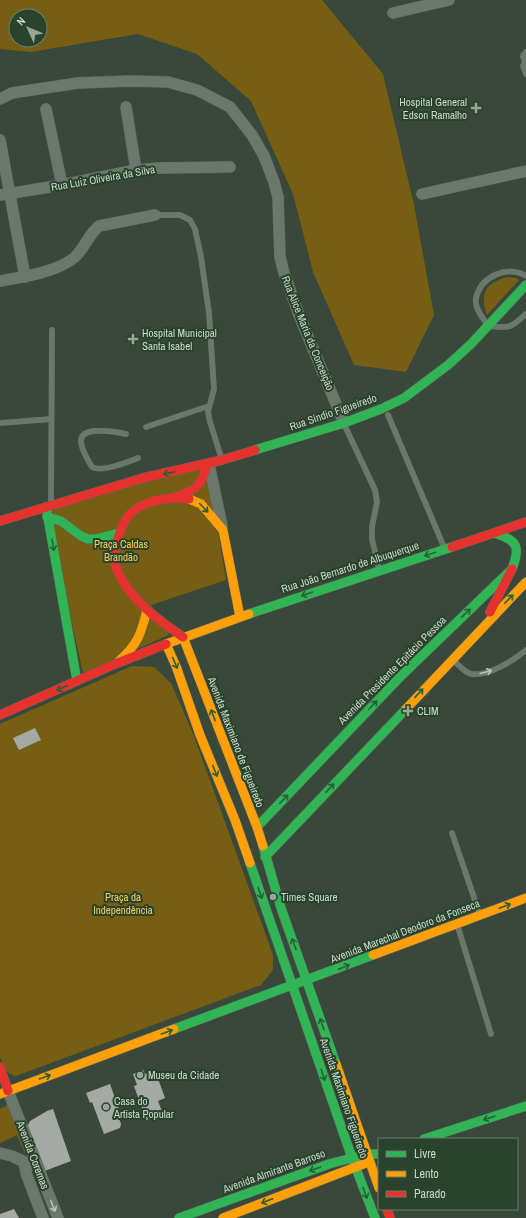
<svg xmlns="http://www.w3.org/2000/svg" width="526" height="1218" viewBox="0 0 526 1218" font-family="'Archivo Narrow',sans-serif">
	<style>
		.green { fill: #765f13; fill-rule: evenodd }
		.building { fill: #a4a9a3 }
		.lines { fill: none; stroke-linecap: round; stroke-linejoin: round }
		.lane-casing { stroke: #58655a; stroke-width: 6 }
		.street-casing { stroke: #58655a; stroke-width: 12 }
		.fast-casing { stroke: #58655a; stroke-width: 10 }
		.slow-casing { stroke: #58655a; stroke-width: 10 }
		.jam-casing { stroke: #58655a; stroke-width: 10 }
		.lane { stroke: #6b776c; stroke-width: 5.5 }
		.street { stroke: #6b776c; stroke-width: 11 }
		.fast { stroke: #30b455; stroke-width: 9 }
		.slow { stroke: #ff9f0a; stroke-width: 9 }
		.jam { stroke: #e5322d; stroke-width: 9 }
		.oneway { stroke: #2b5f36 }
		.oneway2 { stroke: #b6c5b7 }
		.poi-dot { fill: #97a698; stroke: #29432c; stroke-width: 1.5 }
		.labels { text-anchor: middle; dominant-baseline: central; stroke-width: 4; stroke-linejoin: round; paint-order: stroke }
		.poi-label { font-size: 11px; fill: #c9d8ca; stroke: #29432c; text-anchor: start }
		.street-label { font-size: 11px; fill: #c9d8ca; stroke: #29432c }
		.park-label { font-size: 11px; fill: #f9cd5e; stroke: #29432c }
	</style>
	<rect width="100%" height="100%" fill="#39483b"/>
	<path class="green" d="M0,0H322L383,74L414,205L434,315L406,372L354,365L313,272L293,194L251,101L197,54L138,34L31,52L0,49ZM16,16H40V40H16Z
		M507,277L516,278L519,280L487,315C479,293 486,283 507,277Z
		M207,464L226,580L151,605L169,635L83,673L46,507Z
		M132,666L154,667L171,683L194,736L273,955V970L261,985L16,1076C4,1073 4,1067 0,1057V724Z
		M10,1104L29,1152L25,1153L17,1135L0,1143V1109Z"/>
	<path class="building" d="M35,728L41,740L19,750L13,738Z
		M143,1070L145,1074L155,1070L165,1098L158,1101L163,1114L146,1120L134,1086L137,1085L133,1074Z
		M110,1084L120,1112L117,1113L121,1124L120,1128L104,1134L92,1102L90,1103L86,1093Z
		M53,1109L71,1161L42,1172L27,1132L28,1125L30,1121L47,1111Z
		M14,1209L19,1218H0V1214Z"/>
	<g class="lines">
		<g class="lane-casing">
			<path id="lane" d="M526,62L523,66L526,74
				M525,63L523,56L526,52
				M155,215H180L190,220L195,229L201,257L209,313L214,389L208,412L210,422L222,460
				M526,276C507,265 481,276 476,298C474,308 483,318 488,326C509,328 510,329 526,314
				M388,415L444,547
				M0,423L51,419
				M344,424L375,490L377,502L372,527V539L379,569
				M146,427L209,406
				M126,434C116,432 81,425 81,441C81,450 88,460 92,467C101,473 128,462 138,458
				M51,505L52,330
				M454,661C459,665 464,672 471,674C488,677 514,660 526,650
				M452,833L480,915
				M457,924L491,1034"/>
		</g>
		<g class="street-casing">
			<path id="street" d="M393,13L449,0
				M0,99L12,93L78,83L130,81L168,82L197,90L230,107L252,135L264,156L274,182L278,197L280,257L284,273L299,315L344,423
				M126,107L136,170
				M46,109L62,185
				M0,140L25,277
				M422,194L526,171
				M0,195L62,185L136,170L159,168L230,167
				M0,281C23,277 59,272 76,256C85,247 89,234 99,226L155,215
				M209,464L222,526
				M8,1091L58,1218
				M0,1153L12,1156L31,1165
				M24,1162L26,1173L43,1218"/>
		</g>
		<g class="fast-casing">
			<path id="fast" d="M255,450L344,423L381,409L404,398L448,365L471,344L526,285
				M46,507L77,681
				M47,517L61,521L81,536L88,539H95L119,533
				M249,614L452,547
				M257,827L401,676L512,569C521,546 517,540 494,533
				M263,846L281,908L336,1064
				M265,857L406,709
				M250,863L352,1158L375,1218
				M174,1029L373,955
				M424,1139L526,1106
				M179,1218L329,1164L367,1154H379"/>
		</g>
		<g class="slow-casing">
			<path id="slow" d="M189,499L201,504L223,530L240,617
				M249,614L166,644L176,666L200,735L235,820L250,863
				M183,637L257,827L263,846
				M119,661C138,644 141,634 147,610
				M406,709L526,582
				M373,955L526,898
				M336,1064L379,1188
				M0,1094L174,1029
				M223,1218L366,1163"/>
		</g>
		<g class="jam-casing">
			<path id="jam" d="M175,497C196,490 202,486 207,464
				M0,521L143,478L222,460L255,450
				M452,547L526,522
				M490,612L512,569
				M183,637C158,620 129,599 117,570C113,561 115,552 117,543C119,534 122,523 129,515C143,500 170,496 189,499
				M0,715L115,664L166,644
				M0,1067L8,1091
				M387,1209L390,1218"/>
		</g>
		<use href="#lane" class="lane"/>
		<use href="#street" class="street"/>
		<use href="#fast" class="fast"/>
		<use href="#slow" class="slow"/>
		<use href="#jam" class="jam"/>
	</g>
	<defs><path id="oneway-shaft" d="M-6 0H5M1.5-3L5.5 0L1.5 3" fill="none" stroke-width="1.6" stroke-linecap="round" stroke-linejoin="round"/></defs>
	<g class="oneway">
		<use href="#oneway-shaft" transform="translate(169 473) rotate(168)"/>
		<use href="#oneway-shaft" transform="translate(204 508) rotate(46)"/>
		<use href="#oneway-shaft" transform="translate(53 545) rotate(80)"/>
		<use href="#oneway-shaft" transform="translate(430 554) rotate(162)"/>
		<use href="#oneway-shaft" transform="translate(307 594) rotate(161)"/>
		<use href="#oneway-shaft" transform="translate(509 599) rotate(-46)"/>
		<use href="#oneway-shaft" transform="translate(466 613) rotate(-44)"/>
		<use href="#oneway-shaft" transform="translate(175 663) rotate(67)"/>
		<use href="#oneway-shaft" transform="translate(62 688) rotate(156)"/>
		<use href="#oneway-shaft" transform="translate(419 693) rotate(-47)"/>
		<use href="#oneway-shaft" transform="translate(373 705) rotate(-46)"/>
		<use href="#oneway-shaft" transform="translate(213 715) rotate(-111)"/>
		<use href="#oneway-shaft" transform="translate(215 771) rotate(68)"/>
		<use href="#oneway-shaft" transform="translate(330 788) rotate(-47)"/>
		<use href="#oneway-shaft" transform="translate(284 799) rotate(-46)"/>
		<use href="#oneway-shaft" transform="translate(260 893) rotate(71)"/>
		<use href="#oneway-shaft" transform="translate(505 906) rotate(-21)"/>
		<use href="#oneway-shaft" transform="translate(294 944) rotate(-110)"/>
		<use href="#oneway-shaft" transform="translate(344 967) rotate(-21)"/>
		<use href="#oneway-shaft" transform="translate(322 1024) rotate(-109)"/>
		<use href="#oneway-shaft" transform="translate(167 1032) rotate(-20)"/>
		<use href="#oneway-shaft" transform="translate(323 1075) rotate(71)"/>
		<use href="#oneway-shaft" transform="translate(45 1077) rotate(-20)"/>
		<use href="#oneway-shaft" transform="translate(489 1118) rotate(162)"/>
		<use href="#oneway-shaft" transform="translate(315 1169) rotate(160)"/>
		<use href="#oneway-shaft" transform="translate(365 1193) rotate(70)"/>
		<use href="#oneway-shaft" transform="translate(267 1201) rotate(159)"/>
	</g>
	<g class="oneway2">
		<use href="#oneway-shaft" transform="translate(486 672) rotate(-15)"/>
		<use href="#oneway-shaft" transform="translate(53 1206) rotate(68)"/>
	</g>
	<g class="poi-dot">
		<path d="M474 102h4v4h4v4h-4v4h-4v-4h-4v-4h4z"/>
		<path d="M131 333h4v4h4v4h-4v4h-4v-4h-4v-4h4z"/>
		<path d="M406 705h4v4h4v4h-4v4h-4v-4h-4v-4h4z"/>
		<circle cx="273" cy="897" r="4"/>
		<circle cx="140" cy="1075" r="4"/>
		<circle cx="106" cy="1107" r="4"/>
	</g>
	<g class="labels">
		<g class="poi-label">
			<text x="467" y="102" text-anchor="end">Hospital General<tspan x="467" dy="13">Edson Ramalho</tspan></text>
			<text x="142" y="333">Hospital Municipal<tspan x="142" dy="13">Santa Isabel</tspan></text>
			<text x="417" y="711">CLIM</text>
			<text x="281" y="897">Times Square</text>
			<text x="148" y="1075">Museu da Cidade</text>
			<text x="114" y="1101">Casa do<tspan x="114" dy="13">Artista Popular</tspan></text>
		</g>
		<g class="street-label">
			<text transform="translate(103 178) rotate(-10)">Rua Luiz Oliveira da Silva</text>
			<text transform="translate(308 333) rotate(68)">Rua Alice Maria da Conceição</text>
			<text transform="translate(333 412) rotate(-19)">Rua Síndio Figueiredo</text>
			<text transform="translate(350 567) rotate(-18)">Rua João Bernardo de Albuquerque</text>
			<text transform="translate(392 670) rotate(-45)">Avenida Presidente Epitácio Pessoa</text>
			<text transform="translate(236 742) rotate(69)">Avenida Maximiano de Figueiredo</text>
			<text transform="translate(405 931) rotate(-21)">Avenida Marechal Deodoro da Fonseca</text>
			<text transform="translate(344 1098) rotate(71)">Avenida Maximiano Figueiredo</text>
			<text transform="translate(33 1155) rotate(69)">Avenida Coremas</text>
			<text transform="translate(274 1171) rotate(-20)">Avenida Almirante Barroso</text>
		</g>
		<g class="park-label">
			<text x="121" y="544">Praça Caldas<tspan x="121" dy="13">Brandão</tspan></text>
			<text x="123" y="897">Praça da<tspan x="123" dy="13">Independência</tspan></text>
		</g>
	</g>
	<rect x="378" y="1138" width="140" height="72" fill="#29432c" stroke="#697f6b"/>
	<rect x="386" y="1151" width="20" height="6" fill="#30b455" stroke="#697f6b"/>
	<text x="414" y="1158" font-size="12" fill="#c9d8ca">Livre</text>
	<rect x="386" y="1171" width="20" height="6" fill="#ff9f0a" stroke="#697f6b"/>
	<text x="414" y="1178" font-size="12" fill="#c9d8ca">Lento</text>
	<rect x="386" y="1191" width="20" height="6" fill="#e5322d" stroke="#697f6b"/>
	<text x="414" y="1198" font-size="12" fill="#c9d8ca">Parado</text>
	<g transform="translate(28 28) rotate(314)"><circle r="19" fill="#29432c" stroke="#697f6b"/>
	<path d="M0-3L7 15L0 10L-7 15Z" fill="#97a698"/>
	<text y="-6" font-size="11" font-weight="bold" text-anchor="middle" fill="#c9d8ca">N</text>
	</g>
</svg>
